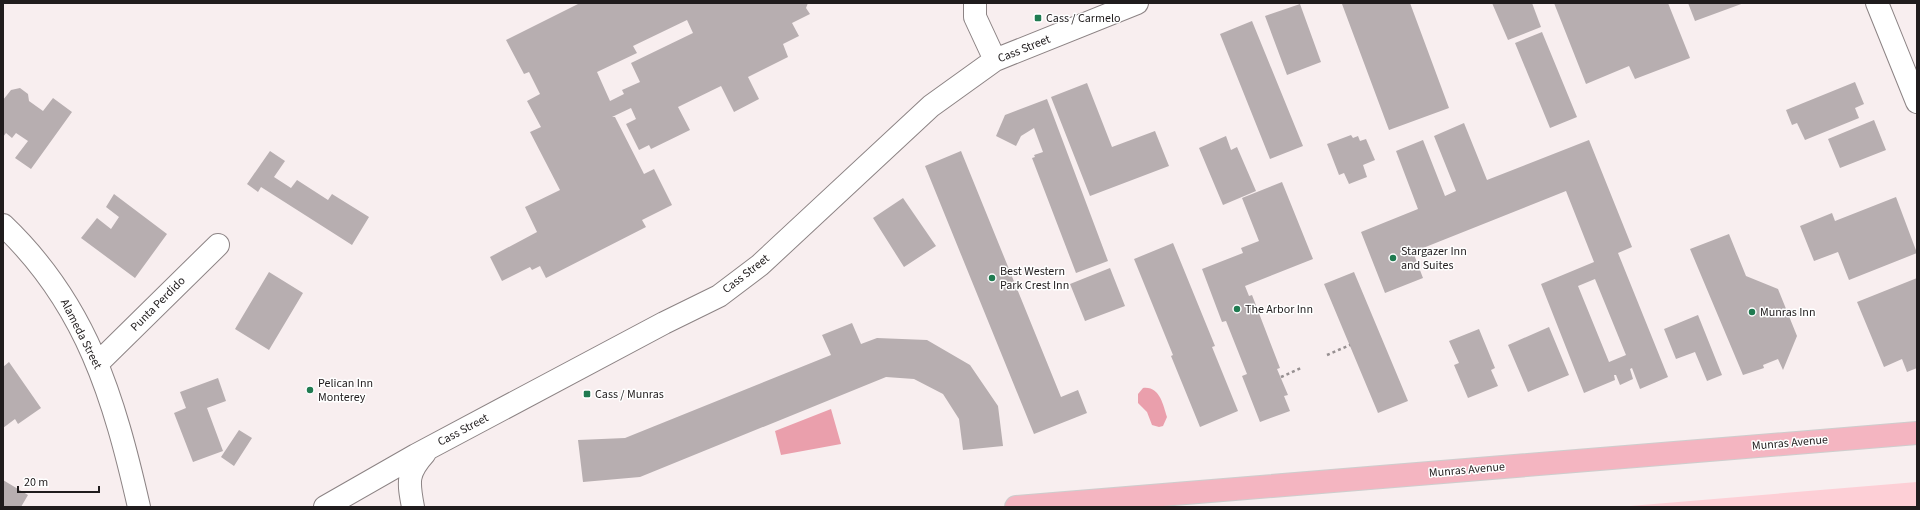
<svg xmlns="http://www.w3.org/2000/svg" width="1920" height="510" viewBox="0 0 1920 510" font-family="'Source Sans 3',sans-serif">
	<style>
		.green { fill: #fdcfd6 }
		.water { fill: #ea9fac }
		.building { fill: #b7aeb0; fill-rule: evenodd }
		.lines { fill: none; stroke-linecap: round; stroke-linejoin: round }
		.street-casing { stroke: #8c8384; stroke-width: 24 }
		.primary-casing { stroke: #cecdcd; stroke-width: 24 }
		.path { stroke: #979091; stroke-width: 2.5; stroke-dasharray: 3 3; stroke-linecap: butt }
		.street { stroke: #fff; stroke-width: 22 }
		.primary { stroke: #f4b5c1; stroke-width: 22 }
		.poi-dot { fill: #207b51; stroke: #fff; stroke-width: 1.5 }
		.labels { text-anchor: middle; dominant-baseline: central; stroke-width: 3; stroke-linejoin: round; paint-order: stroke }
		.poi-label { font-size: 12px; fill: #201c1d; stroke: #fff; text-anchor: start }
		.street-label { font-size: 12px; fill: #201c1d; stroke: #fff }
	</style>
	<rect width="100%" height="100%" fill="#f8eeef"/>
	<path class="green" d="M1917,482V507H1618Z"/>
	<path class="water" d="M1143,388C1160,386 1163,405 1167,417L1163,426L1159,427L1152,425L1147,412L1138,403V394Z
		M831,409L841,444L781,455L775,431Z"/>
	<path class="building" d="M580,3H808L806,8L810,14L792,23L799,36L783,44L788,57L748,77L759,99L734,112L721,86L678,107L690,130L651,149L649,145L639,150L626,124L636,119L631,108L612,117H615L644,174L654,169L672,205L642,220L646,227L546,278L540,266L532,270L530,267L502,281L490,257L537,232L525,207L560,190L530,132L541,127L527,101L540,94L529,72L524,74L506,40ZM687,20L693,33L631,63L640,82L622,90L624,94L610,101L597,72L637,53L633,46Z
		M1345,3H1410L1449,108L1389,130L1342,4Z
		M1492,3H1532L1541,27L1508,40Z
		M1554,3H1668L1690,58L1635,79L1629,66L1586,84Z
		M1688,3H1744L1695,21Z
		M1300,4L1321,62L1287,75L1265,16Z
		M1252,21L1303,146L1270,159L1220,34Z
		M1542,32L1577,117L1550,128L1515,43Z
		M1855,82L1864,104L1855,108L1859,118L1805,140L1797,123L1792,125L1786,110Z
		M1087,83L1112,147L1155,131L1169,166L1090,196L1051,97Z
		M20,88L28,94L29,101L43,111L53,98L72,112L31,169L15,158L28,141L16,133L12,138L6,133L3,137V100L11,90Z
		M1047,99L1108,261L1076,273L1032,158L1035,157L1034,155L1043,152L1034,128L1021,136L1016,146L996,136L1005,115Z
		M1874,120L1886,150L1840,168L1828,139Z
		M1464,123L1487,180L1589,140L1632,247L1618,253L1668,377L1640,389L1632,368L1630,369L1633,379L1620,385L1616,375H1614L1615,380L1584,393L1541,284L1594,262L1566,191L1413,252L1423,278L1385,293L1361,232L1418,209L1396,151L1423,140L1445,196L1456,191L1434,136ZM1595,279L1626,355L1609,362L1578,286Z
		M1351,135L1353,138L1358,136L1360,141L1366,139L1375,160L1363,165L1367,177L1349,184L1344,173L1339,175L1327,144Z
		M1226,136L1231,150L1237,147L1256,191L1223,205L1199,148Z
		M270,151L285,161L274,177L291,188L297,180L328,200L332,194L369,217L352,245L261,187L258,192L247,184Z
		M961,151L1061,397L1078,390L1087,413L1034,434L925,166Z
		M1282,182L1313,259L1245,286L1249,296L1252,295L1280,368L1277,369L1288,395L1284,396L1290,411L1260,422L1242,376L1247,374L1226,321L1222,322L1202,269L1243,253L1241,248L1259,241L1242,198Z
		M114,194L167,234L135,278L81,238L97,218L111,229L119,217L106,207Z
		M1896,197L1917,253L1849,280L1838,252L1814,261L1800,226L1832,213L1835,221Z
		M903,198L936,246L904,267L873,218Z
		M1729,234L1746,276L1778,289L1797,336L1783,370L1778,359L1763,365L1764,368L1743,375L1690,249Z
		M1173,243L1215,346L1212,347L1238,411L1200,427L1171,356L1173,355L1134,259Z
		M1110,268L1125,306L1085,321L1070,284Z
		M269,272L303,293L269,350L235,329Z
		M1354,272L1408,401L1378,413L1324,284Z
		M1917,278V368L1907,372L1902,359L1884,367L1857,302Z
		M1698,315L1722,375L1707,381L1695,352L1676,359L1664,329Z
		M852,323L861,344L877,338L927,340L970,365L998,406L1003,446L963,450L959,419L943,394L914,379L886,377L640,477L583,482L578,440L625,438L831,355L822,335Z
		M1549,327L1569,375L1528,392L1508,345Z
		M1479,329L1495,368L1491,370L1498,386L1468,398L1454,365L1459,363L1449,341Z
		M9,362L41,408L18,424L15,419L3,428V367Z
		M218,378L226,401L207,408L223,451L193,462L174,413L186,408L180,392Z
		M239,430L252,438L234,466L221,457Z
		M3,480L28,495L21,507H3Z"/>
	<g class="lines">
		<g class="street-casing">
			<path id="street" d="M975,3V17L995,60
				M1877,3L1917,102
				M3,225C87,305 114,398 139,507
				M98,363L218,245
				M325,507L416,455L664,323L719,296L760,265L931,106L995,60L1137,3
				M413,507C408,481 407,473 425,453"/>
		</g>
		<g class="primary-casing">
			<path id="primary" d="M1016,507L1917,433"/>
		</g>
		<path class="path" d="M1327,355L1350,345
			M1281,377L1301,368"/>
		<use href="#street" class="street"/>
		<use href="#primary" class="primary"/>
	</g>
	<g class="poi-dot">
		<rect x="1034" y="14" width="8" height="8" rx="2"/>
		<circle cx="1393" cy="258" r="4"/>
		<circle cx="992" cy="278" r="4"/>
		<circle cx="1237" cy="309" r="4"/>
		<circle cx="1752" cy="312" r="4"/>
		<circle cx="310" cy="390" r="4"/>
		<rect x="583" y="390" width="8" height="8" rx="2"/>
	</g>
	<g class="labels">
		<g class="poi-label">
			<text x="1046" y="18">Cass / Carmelo</text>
			<text x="1401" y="251">Stargazer Inn<tspan x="1401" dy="14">and Suites</tspan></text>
			<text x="1000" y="271">Best Western<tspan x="1000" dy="14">Park Crest Inn</tspan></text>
			<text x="1245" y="309">The Arbor Inn</text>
			<text x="1760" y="312">Munras Inn</text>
			<text x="318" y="383">Pelican Inn<tspan x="318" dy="14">Monterey</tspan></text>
			<text x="595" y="394">Cass / Munras</text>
		</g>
		<g class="street-label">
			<text transform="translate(1024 49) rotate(-22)">Cass Street</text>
			<text transform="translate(746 274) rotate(-38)">Cass Street</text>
			<text transform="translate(158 304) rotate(-45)">Punta Perdido</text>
			<text transform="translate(81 334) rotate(63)">Alameda Street</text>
			<text transform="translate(463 430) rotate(-28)">Cass Street</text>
			<text transform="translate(1790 443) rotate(-5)">Munras Avenue</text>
			<text transform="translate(1467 470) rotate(-5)">Munras Avenue</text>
		</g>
	</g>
	<rect width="1920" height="510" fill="none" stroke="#201c1d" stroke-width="8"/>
	<path d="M18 486v6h81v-6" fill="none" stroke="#201c1d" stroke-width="2"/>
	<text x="24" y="486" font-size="12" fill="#201c1d" stroke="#ffffff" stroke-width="3" paint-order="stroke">20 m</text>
</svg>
